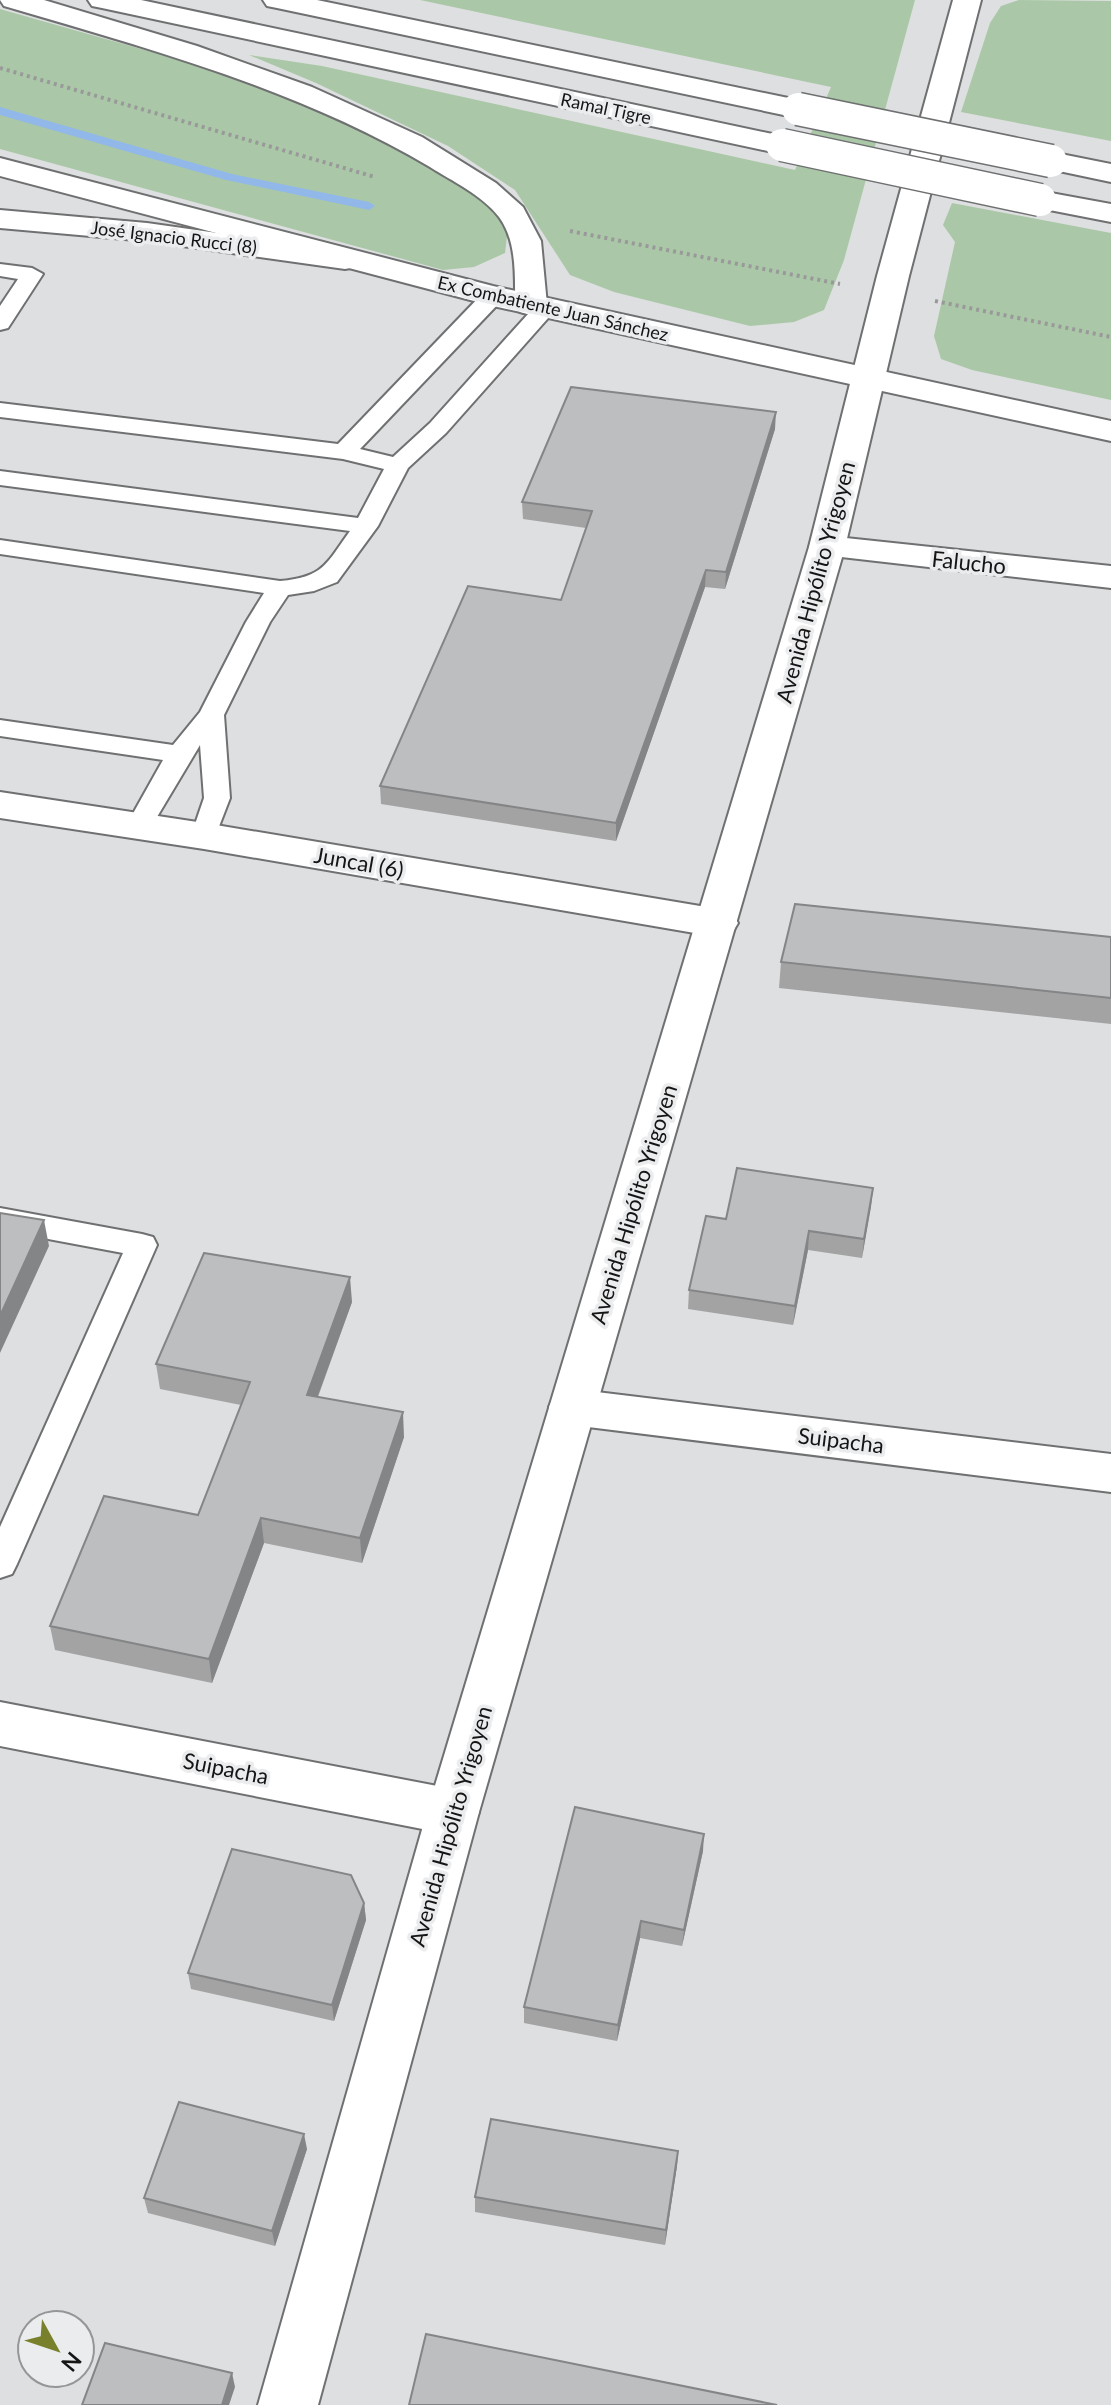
<svg xmlns="http://www.w3.org/2000/svg" width="1111" height="2405" viewBox="0 0 1111 2405" font-family="Lato,sans-serif">
	<style>
		.green { fill: #aac8a7 }
		.lines { fill: none; stroke-linecap: round; stroke-linejoin: round }
		.stream { fill: #91b8e8; fill-rule: evenodd }
		.lane-casing { stroke: #6f7071; stroke-width: 4 }
		.street-casing { stroke: #6f7071; stroke-width: 4 }
		.secondary-casing { stroke: #6f7071; stroke-width: 4 }
		.primary-casing { stroke: #6f7071; stroke-width: 4 }
		.highway-casing { stroke: #6f7071; stroke-width: 4 }
		.path { stroke: #99999a; stroke-width: 4; stroke-dasharray: 3 4; stroke-linecap: butt }
		.lane { fill: #fff; fill-rule: evenodd }
		.street { fill: #fff; fill-rule: evenodd }
		.secondary { fill: #fff; fill-rule: evenodd }
		.primary { fill: #fff; fill-rule: evenodd }
		.highway { fill: #fff; fill-rule: evenodd }
		.highway-bridge-casing { stroke: #6f7071; stroke-width: 35; stroke-linecap: butt }
		.highway-bridge { stroke: #fff; stroke-width: 32 }
		.wall { fill: #a3a3a4 }
		.shaded-wall { fill: #848586 }
		.building { fill: #bdbebf; stroke: #848586; stroke-width: 2 }
		.labels { text-anchor: middle; dominant-baseline: central; stroke-width: 7; stroke-linejoin: round; paint-order: stroke }
		.far-street-label { font-size: 18px; fill: #151515; stroke: #ebecee }
		.street-label { font-size: 22px; fill: #151515; stroke: #ebecee }
	</style>
	<rect width="100%" height="100%" fill="#dedfe0"/>
	<path class="green" d="M420,0H915L844,260L824,310L794,322L750,326L614,292L570,275L515,190L448,146L316,83L249,55L322,66L795,170L831,87Z
		M1019,0L1111,1V141L961,112L990,23L1001,6Z
		M0,9L180,60L299,103L431,163L489,202L508,228L505,253L474,267L443,270L0,149Z
		M952,203L1111,233V400L972,370L941,359L934,336L955,242L943,225Z"/>
	<g class="lines">
		<path class="stream" d="M0,107L232,174L369,202L375,206L369,210L226,180L0,115Z"/>
		<g class="lane-casing">
			<path id="lane" d="M0,264L32,268L43,274L8,328L0,330V306L18,279L0,276Z
				M493,289L504,296L501,301L360,449L393,457L430,423L538,303L546,301L557,308L446,433L408,468L378,526L337,582L314,591L288,595L270,622L224,715L230,798L213,842L204,845L195,842L191,836L204,798L200,745L148,832L139,835L130,832L126,826L163,760L0,736V720L173,745L200,712L246,622L264,593L0,554V540L280,581C324,577 326,564 350,531L0,485V471L358,518L384,469L343,459L0,417V403L338,444L485,291Z
				M0,1208L142,1234L153,1237L157,1245L17,1564L12,1574L0,1578V1527L123,1253L0,1230Z"/>
		</g>
		<g class="street-casing">
			<path id="street" d="M0,210L147,223L345,251L356,253L361,260L356,267L345,269L147,241L0,228Z
				M827,536L1111,566V588L815,554L809,547L815,540Z
				M0,792L204,823L718,909L732,913L738,923L732,933L718,937L204,849L0,818Z
				M572,1389L1111,1454V1492L572,1425L555,1420L549,1407L555,1394Z
				M0,1702L453,1789L471,1796L479,1812L471,1828L453,1835L0,1746Z"/>
		</g>
		<g class="secondary-casing">
			<path id="secondary" d="M0,158L493,286L1111,421V441L493,306L0,176Z"/>
		</g>
		<g class="primary-casing">
			<path id="primary" d="M953,0H981L909,276L845,547L479,1812L318,2405H258L427,1812L809,547L877,276Z"/>
		</g>
		<g class="highway-casing">
			<path id="highway" d="M0,0H44L197,46L312,87L422,137L496,183L523,207L541,241L547,305L542,312L531,315L520,312L515,305C515,277 517,241 499,217C482,195 452,181 430,167C298,89 150,49 4,6Z
				M88,0H141L782,136L793,139L797,145L793,151L782,154L102,8L92,6Z
				M263,0H317L798,100L808,103L813,109L808,115L798,118L277,8L267,6Z
				M1051,152L1111,164V182L1040,167L1036,161L1040,155Z
				M1040,191L1111,204V222L1029,206L1025,200L1029,194Z"/>
		</g>
		<path class="path" d="M0,68L375,177
			M570,231L840,284
			M935,301L1111,337"/>
		<use href="#lane" class="lane"/>
		<use href="#street" class="street"/>
		<use href="#secondary" class="secondary"/>
		<use href="#primary" class="primary"/>
		<use href="#highway" class="highway"/>
		<g class="highway-bridge-casing">
			<path id="highway-bridge" d="M798,109L1051,161
				M782,145L1040,200"/>
		</g>
		<use href="#highway-bridge" class="highway-bridge"/>
	</g>
	<path class="wall" d="M775,429L725,589L705,587L616,841L381,804L380,786L561,600L586,528L523,519L522,502Z
		M1111,937V1024L779,988L781,962Z
		M873,1188L862,1258L808,1250L793,1325L688,1309L689,1290L726,1219Z
		M352,1302L318,1397L404,1437L362,1563L264,1543L212,1683L55,1650L50,1626L198,1515L241,1405L160,1389L156,1364Z
		M703,1851L682,1946L640,1938L617,2041L524,2023V2007Z
		M364,1903L366,1920L334,2021L191,1989L188,1973Z
		M307,2149L275,2246L148,2213L144,2198Z
		M678,2151L677,2166L665,2245L475,2212V2197Z"/>
	<path class="shaded-wall" d="M776,412L775,429L725,589L726,572Z
		M706,570L705,587L616,841V823Z
		M873,1188L871,1207L862,1258L864,1239Z
		M44,1220L49,1246L0,1353V1316Z
		M809,1231L808,1250L793,1325L795,1306Z
		M350,1277L352,1302L309,1420L307,1395Z
		M403,1412L404,1437L362,1563L360,1538Z
		M261,1518L264,1543L212,1683L209,1659Z
		M704,1834L703,1851L682,1946L684,1930Z
		M364,1903L366,1920L334,2021L332,2005Z
		M641,1921L640,1938L617,2041L618,2025Z
		M304,2134L307,2149L275,2246L272,2231Z
		M678,2151L677,2166L665,2245L666,2230Z
		M232,2373L235,2387L229,2405H222Z"/>
	<path class="building" d="M571,387L776,412L726,572L706,570L616,823L380,786L468,586L561,600L592,511L522,502Z
		M795,904L1111,937V998L781,962Z
		M737,1168L873,1188L864,1239L809,1231L795,1306L689,1290L706,1216L726,1219Z
		M0,1213L44,1220L0,1316Z
		M204,1253L350,1277L307,1395L403,1412L360,1538L261,1518L209,1659L50,1626L104,1496L198,1515L250,1382L156,1364Z
		M575,1807L704,1834L684,1930L641,1921L618,2025L524,2007Z
		M232,1849L351,1875L364,1903L332,2005L188,1973Z
		M179,2102L304,2134L272,2231L144,2198Z
		M491,2119L678,2151L666,2230L475,2197Z
		M426,2334L777,2405H409Z
		M105,2343L232,2373L222,2405H82Z"/>
	<g class="labels">
		<g class="far-street-label">
			<text transform="translate(606 108) rotate(12)">Ramal Tigre</text>
			<text transform="translate(174 237) rotate(7)">José Ignacio Rucci (8)</text>
			<text transform="translate(553 308) rotate(13)">Ex Combatiente Juan Sánchez</text>
		</g>
		<g class="street-label">
			<text transform="translate(969 562) rotate(6)">Falucho</text>
			<text transform="translate(815 582) rotate(-75)">Avenida Hipólito Yrigoyen</text>
			<text transform="translate(359 862) rotate(10)">Juncal (6)</text>
			<text transform="translate(633 1204) rotate(-73)">Avenida Hipólito Yrigoyen</text>
			<text transform="translate(841 1440) rotate(7)">Suipacha</text>
			<text transform="translate(226 1768) rotate(11)">Suipacha</text>
			<text transform="translate(450 1826) rotate(-74)">Avenida Hipólito Yrigoyen</text>
		</g>
	</g>
	<g transform="translate(56 2349) rotate(130)"><circle r="38" fill="#ebecee" stroke="#959697" stroke-width="2"/>
	<path d="M0-6L14 30L0 20L-14 30Z" fill="#79802b"/>
	<text y="-12" font-size="22" font-weight="bold" text-anchor="middle" fill="#151515">N</text>
	</g>
</svg>
